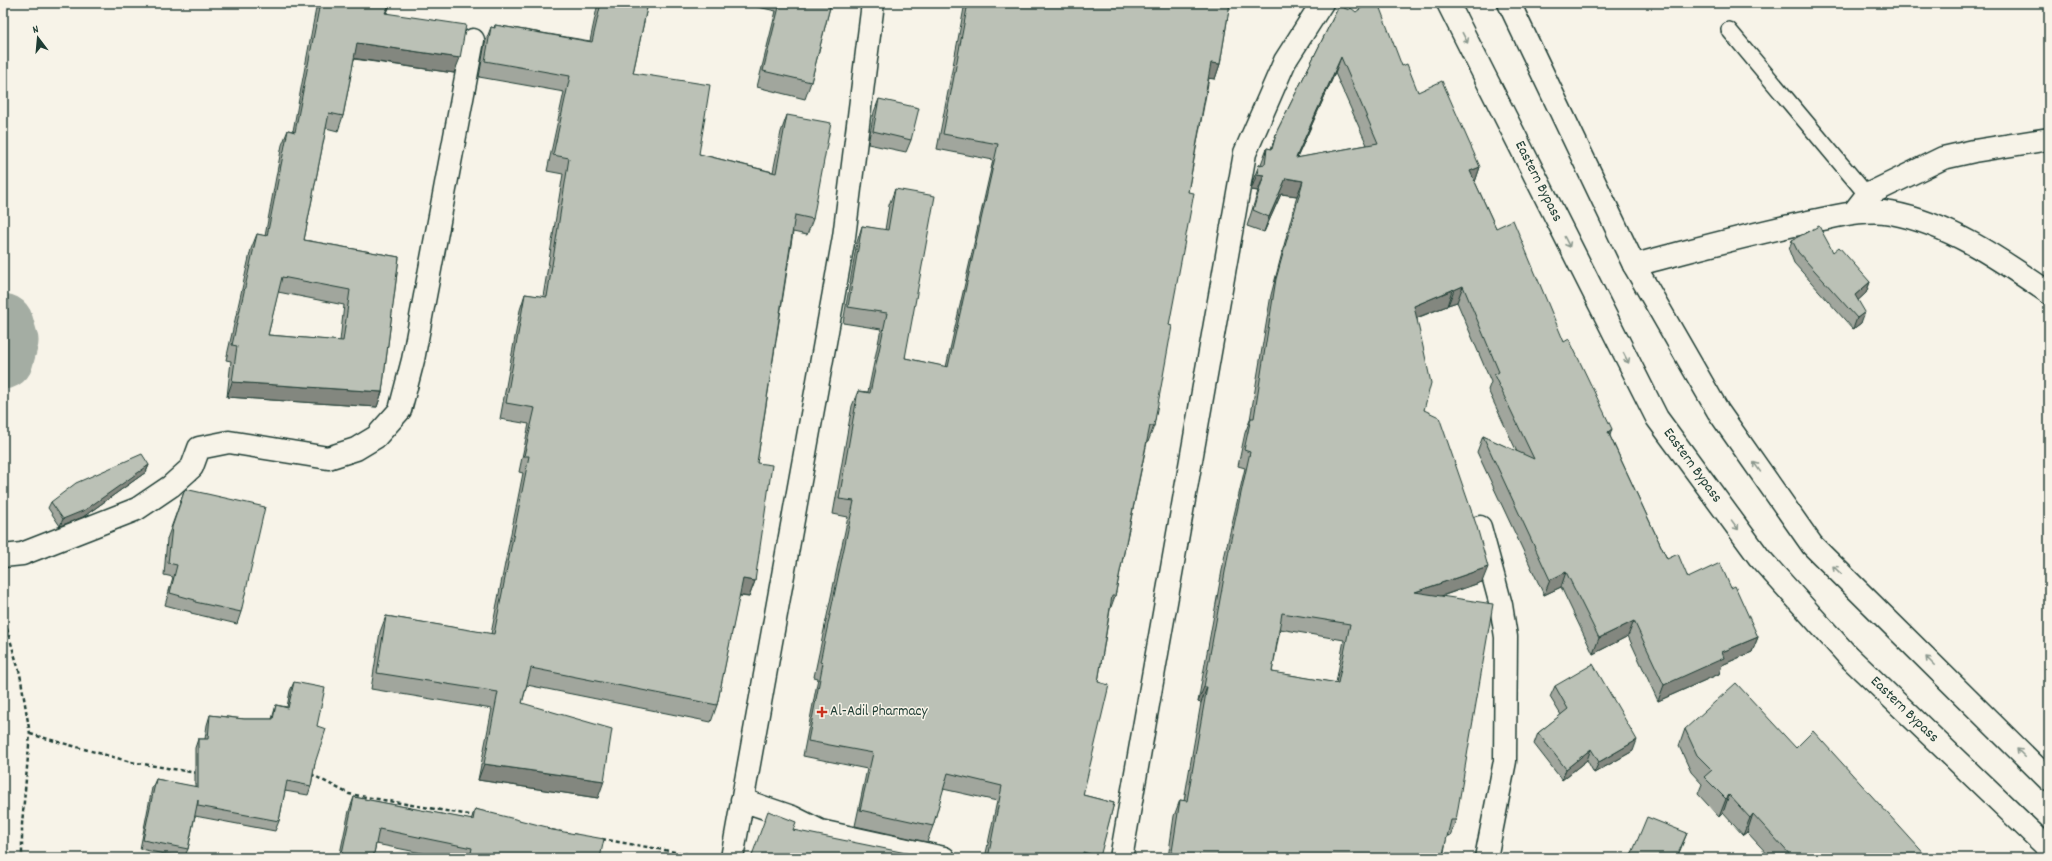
<svg xmlns="http://www.w3.org/2000/svg" width="2052" height="861" viewBox="0 0 2052 861" font-family="Dekko,sans-serif">
	<style>
		.lines { fill: none; stroke-linecap: round; stroke-linejoin: round }
		.river { stroke: #a4ada3; stroke-width: 61 }
		.service-casing { stroke: #1f3d34; stroke-width: 18 }
		.minor-casing { stroke: #1f3d34; stroke-width: 25 }
		.trunk-casing { stroke: #1f3d34; stroke-width: 25 }
		.path { stroke: #1f3d34; stroke-width: 2.5; stroke-dasharray: 4 3; stroke-linecap: butt }
		.service { stroke: #f7f3e8; stroke-width: 15 }
		.minor { stroke: #f7f3e8; stroke-width: 22 }
		.trunk { stroke: #f7f3e8; stroke-width: 22 }
		.wall { fill: #a1a69d; stroke: #1f3d34; fill-rule: evenodd }
		.shaded-wall { fill: #83877f; stroke: #1f3d34 }
		.building { fill: #bbc1b6; stroke: #1f3d34; fill-rule: evenodd }
		.oneway { stroke: #8b988e }
		.poi-dot { fill: #c8321e; stroke: #f7f3e8; stroke-width: 1.5 }
		.labels { text-anchor: middle; dominant-baseline: central; stroke-width: 3; stroke-linejoin: round; paint-order: stroke }
		.street-label { font-size: 15px; fill: #1f3d34; stroke: #f7f3e8 }
		.poi-label { font-size: 15px; fill: #1f3d34; stroke: #f7f3e8; text-anchor: start }
	</style>
	<rect width="100%" height="100%" fill="#f7f3e8"/>
	<filter id="ink" filterUnits="userSpaceOnUse"><feTurbulence type="fractalNoise" baseFrequency=".025" numOctaves="2"/><feDisplacementMap in="SourceGraphic" scale="8" xChannelSelector="R" yChannelSelector="G"/><feConvolveMatrix kernelMatrix="1 2 1 2 8 2 1 2 1" color-interpolation-filters="sRGB"/></filter>
	<g filter="url(#ink)">
		<g class="lines">
			<path class="river" d="M3,324L8,341L3,359"/>
			<g class="service-casing">
				<path id="service" d="M1729,30L1867,195"/>
			</g>
			<g class="minor-casing">
				<path id="minor" d="M1853,213L1867,195L1943,158L1974,151L2049,139
					M1634,265C1693,250 1753,233 1813,221C1838,216 1866,208 1891,213C1950,224 2001,260 2049,293
					M1480,527L1501,605L1506,637L1505,761L1486,858
					M3,556L22,554L137,509L171,486L192,467L199,448L229,442L328,458L356,449L376,437L400,410L413,360L473,40
					M742,800L792,817L820,831L944,858
					M732,858L844,237L873,3
					M1121,858L1245,153L1285,61L1322,3"/>
			</g>
			<g class="trunk-casing">
				<g id="trunk">
					<path id="s1" d="M1448,3L1657,418L1759,557L1848,656L2049,849"/>
					<path d="M1509,3L1634,265L1718,411L1812,545L2049,780"/>
				</g>
			</g>
			<path class="path" d="M3,615L20,674L30,734L22,824V858
				M30,734L131,762L197,773
				M311,774L349,794L475,816
				M545,829L577,835
				M602,839L703,857"/>
			<use href="#service" class="service"/>
			<use href="#minor" class="minor"/>
			<use href="#trunk" class="trunk"/>
		</g>
		<path class="wall" d="M317,3H391L387,13L454,73L354,59L343,116L338,131L326,128L304,240L399,257L382,392L377,407L227,397L231,361L226,360L251,249L257,234L265,236L282,145L288,130L293,131ZM278,292L344,305L340,341L268,335Z
			M598,3H648L633,73L699,154L773,172L781,132L787,115L813,219L807,235L793,232L757,463L755,581L749,597L739,596L717,705L711,722L527,685L522,703L598,798L478,780L492,709L371,689L380,632L386,616L491,634L523,473L519,472L529,424L500,419L520,310L525,294L543,297L563,174L547,171L564,92L479,77L485,43L491,27L494,28L495,25L590,41Z
			M740,3H831L811,82L805,99L757,87L776,11Z
			M965,3H1230L1220,64L1215,79L1209,78L1188,192L1154,426L1148,442H1147L1115,596L1110,610L1098,682L1083,795L1114,803L1099,858H985L997,801L943,789L933,826L927,842L855,826L867,769L803,756L818,678L814,677L848,517L833,514L852,406L858,391L868,392L881,329L843,323L857,242L862,226L885,230L889,205L895,189L905,358L946,367L993,160L937,149Z
			M1339,6L1402,66L1418,92L1480,167L1475,182L1496,228L1564,342L1610,436L1667,559L1688,578L1731,588L1758,637L1752,652L1722,665L1719,674L1658,701L1628,636L1593,654L1561,587L1544,595L1477,452L1483,436L1517,452L1488,390L1491,382L1457,302L1448,305L1447,304V306L1417,318L1424,410L1482,582L1442,596L1456,820L1450,836L1447,835L1443,858H1168L1174,816L1180,800L1184,801L1201,703L1198,702L1225,554L1245,468L1238,466L1245,433L1250,420L1271,295L1297,196L1281,194L1264,232L1247,226L1258,191L1251,190L1253,180L1259,165L1261,164L1267,148L1271,149L1277,131ZM1335,73L1367,145L1297,158ZM1280,629L1344,640L1336,683L1272,672Z
			M879,99L911,140L906,152L868,144L874,112Z
			M1792,240L1833,252L1870,282L1866,293L1858,300L1861,323L1853,329L1794,263L1789,250Z
			M149,465L146,472L83,517L60,526L48,508L51,502Z
			M185,489L241,612L237,624L191,613V612L165,605L173,577L164,575L167,539Z
			M294,682L317,726L315,763L311,786L308,795L285,791L279,821L275,831L195,816L188,849L184,858L140,849L152,788L156,779L195,787V748L198,739H205L207,725L210,715L244,719H272L276,705L287,707L290,691Z
			M1555,686L1633,751L1594,773L1587,760L1562,780L1534,744L1538,733L1561,715L1550,697Z
			M1685,729L1796,748L1928,858H1771L1747,832L1743,835L1723,813L1719,817L1698,794L1702,784L1691,772L1679,746Z
			M354,797L471,820L475,809L547,829L600,858H447L376,844L373,858H339L349,811Z"/>
		<path class="shaded-wall" d="M390,3H391L379,28L385,13Z
			M357,43L460,58L454,73L351,58Z
			M1341,57L1335,73L1290,173L1296,158Z
			M1211,63L1220,64L1215,79L1206,78Z
			M1480,167L1475,182L1470,171Z
			M1257,174L1264,175L1258,191L1251,190Z
			M1286,178L1303,181L1297,196L1281,194L1264,232L1269,217Z
			M1870,282L1866,293L1852,306L1855,295Z
			M1463,286L1457,302L1448,305L1454,290Z
			M1452,290L1447,306L1408,321L1414,306Z
			M1865,312L1861,323L1853,329L1857,318Z
			M232,382L382,392L377,407L227,397Z
			M1612,429L1607,445L1608,432Z
			M149,465L146,472L83,517L60,526L63,519Z
			M1488,567L1482,582L1409,607L1415,592Z
			M1566,572L1561,587L1544,595L1550,580Z
			M743,579L755,581L749,597L737,595Z
			M1634,621L1628,636L1593,654L1599,638Z
			M1758,637L1752,652L1722,665L1719,674L1658,701L1664,685L1722,652Z
			M1204,687H1207L1201,703L1198,702Z
			M1637,740L1633,751L1594,773L1599,762Z
			M1591,749L1587,760L1562,780L1566,769Z
			M484,764L604,781L598,798L478,780Z
			M1729,795L1723,813L1719,817L1726,799Z
			M1753,814L1747,832L1743,835L1750,818Z
			M1687,833L1677,858H1676Z"/>
		<path class="building" d="M320,3H390L385,13L466,25L460,58L357,43L343,116L329,113L304,240L399,257L382,392L232,382L237,346L232,345L257,234L267,236L288,130L295,132ZM282,277L350,290L343,341L268,335Z
			M601,3H648L633,73L710,85L699,154L776,173L787,115L831,123L813,219L795,215L757,463L772,465L755,581L743,579L717,705L531,668L522,703L612,729L604,781L484,764L498,692L377,673L386,616L494,634L529,456H524L535,408L506,403L525,294L547,297L569,158L553,155L570,76L485,61L491,27L495,28V25L592,42Z
			M780,3H831L811,82L763,71Z
			M968,3H1230L1220,64L1211,63L1188,192L1194,193L1169,325L1172,326L1154,426H1150L1115,596H1112L1098,682L1109,685L1083,795L1114,803L1100,857L1083,852V858H988L1002,786L948,773L933,826L860,810L873,753L808,741L823,663L820,662L854,501L839,499L858,391L870,393L887,313L848,307L862,226L888,230L895,189L935,196L905,358L948,367L998,144L943,134Z
			M1368,3H1378L1402,66L1407,64L1418,92L1442,81L1480,167L1470,171L1496,228L1513,220L1564,342L1569,339L1612,429L1608,432L1667,559L1678,554L1688,578L1720,563L1731,588L1735,586L1758,637L1722,652L1724,658L1664,685L1634,621L1599,638L1566,572L1550,580L1483,436L1534,459L1494,375L1499,372L1463,286L1454,290L1453,289L1452,290L1414,306L1431,383L1424,410L1439,417L1477,527L1488,567L1415,592L1493,604L1456,820H1451L1442,858H1171L1180,800L1187,801L1207,687H1204L1231,539L1250,452L1244,450L1251,418H1254L1276,279L1303,181L1286,178L1269,217L1253,210L1264,175L1257,174L1259,165L1265,164L1267,148L1272,149L1277,131L1339,6L1349,10L1351,8L1356,12ZM1341,57L1378,143L1296,158L1298,153ZM1282,613L1350,624L1338,683L1272,672Z
			M879,99L919,108L911,140L873,131Z
			M1819,226L1833,252L1839,247L1870,282L1855,295L1865,312L1857,318L1798,252L1792,240Z
			M142,454L149,465L85,510L63,519L51,502L76,483Z
			M185,489L265,507L241,612L195,602V600L170,593L177,565L168,563L172,527Z
			M1593,664L1637,740L1599,762L1591,749L1566,769L1538,733L1568,709L1555,686Z
			M294,682L325,688L317,726L326,729L315,763L311,786L287,781L279,821L198,806V800L188,849L143,840L156,779L198,787V739H208L210,715L244,719H273L276,705L288,708Z
			M1736,683L1796,748L1813,731L1928,858H1793L1753,814L1750,818L1729,795L1726,799L1704,777L1712,770L1697,755L1685,729Z
			M354,797L473,820L475,809L547,827V829L604,839L600,858H470L472,848L379,829L373,858H341Z
			M768,811L796,822L793,830L911,854L909,858H751Z
			M1647,817L1687,833L1676,858H1630Z"/>
		<defs><path id="oneway-shaft" d="M-6 0H5M1.5-3L5.5 0L1.5 3" fill="none" stroke-width="1.6" stroke-linecap="round" stroke-linejoin="round"/></defs>
		<g class="oneway">
			<use href="#oneway-shaft" transform="translate(1465 38) rotate(63)"/>
			<use href="#oneway-shaft" transform="translate(1567 242) rotate(63)"/>
			<use href="#oneway-shaft" transform="translate(1626 358) rotate(63)"/>
			<use href="#oneway-shaft" transform="translate(1757 467) rotate(-125)"/>
			<use href="#oneway-shaft" transform="translate(1735 525) rotate(54)"/>
			<use href="#oneway-shaft" transform="translate(1837 570) rotate(-136)"/>
			<use href="#oneway-shaft" transform="translate(1930 661) rotate(-135)"/>
			<use href="#oneway-shaft" transform="translate(2021 753) rotate(-135)"/>
		</g>
	</g>
	<path class="poi-dot" d="M820 706h4v4h4v4h-4v4h-4v-4h-4v-4h4z"/>
	<g class="labels">
		<g class="street-label">
			<text stroke="none"><textPath href="#s1" startOffset="200">Eastern Bypass</textPath></text>
			<text stroke="none"><textPath href="#s1" startOffset="524">Eastern Bypass</textPath></text>
			<text stroke="none"><textPath href="#s1" startOffset="848">Eastern Bypass</textPath></text>
		</g>
		<g class="poi-label">
			<text x="830" y="712">Al-Adil Pharmacy</text>
		</g>
	</g>
	<rect width="2052" height="861" fill="none" stroke="#f7f3e8" stroke-width="16"/>
	<rect x="8" y="8" width="2036" height="845" fill="none" stroke="#1f3d34" stroke-width="1.5" filter="url(#ink)"/>
	<g transform="translate(38 38) rotate(344)" stroke="#f7f3e8" stroke-width="3" paint-order="stroke">
	<path d="M0-3L7 15L0 10L-7 15Z" fill="#1f3d34"/>
	<text y="-6" font-size="11" font-weight="bold" text-anchor="middle" fill="#1f3d34">N</text>
	</g>
</svg>
